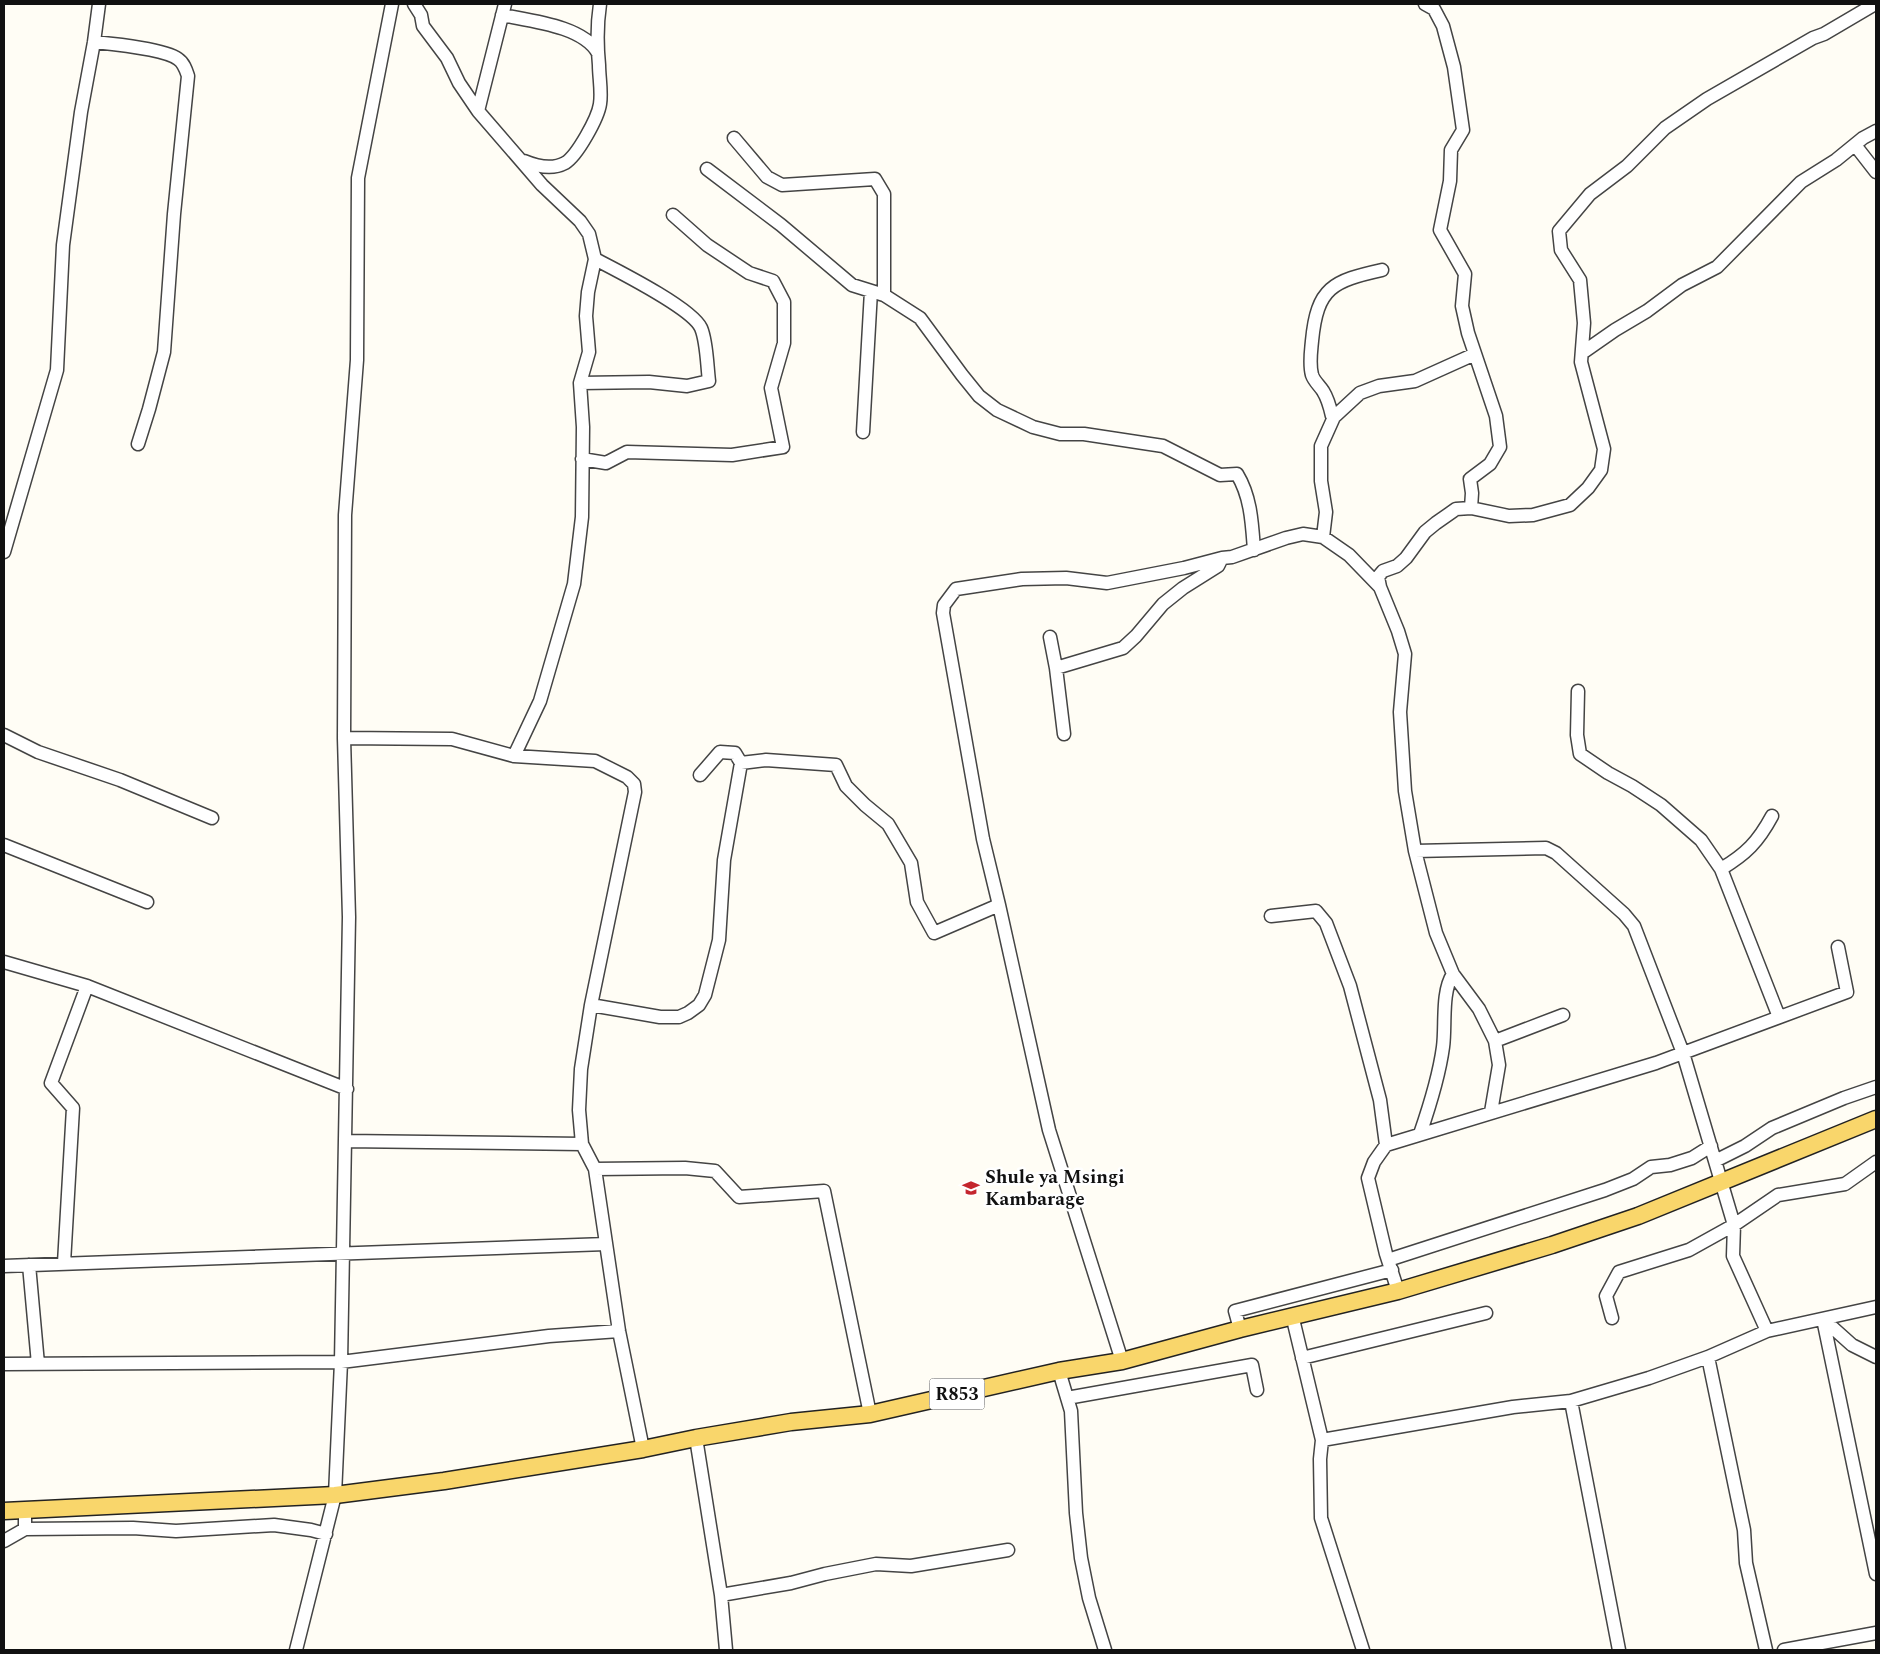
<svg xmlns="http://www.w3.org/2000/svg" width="1880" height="1654" viewBox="0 0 1880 1654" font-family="Spectral,serif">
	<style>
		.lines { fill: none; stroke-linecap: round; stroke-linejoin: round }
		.minor-casing { stroke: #444; stroke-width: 15 }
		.major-casing { stroke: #222; stroke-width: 19 }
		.minor { stroke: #fff; stroke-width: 12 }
		.major { stroke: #f9d66b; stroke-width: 16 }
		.labels { text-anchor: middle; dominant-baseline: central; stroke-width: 5; stroke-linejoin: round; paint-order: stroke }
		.shield { fill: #fff; stroke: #585858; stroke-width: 1 }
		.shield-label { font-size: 18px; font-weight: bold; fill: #111 }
		.poi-label { font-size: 19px; font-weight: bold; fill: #111; stroke: #fff; text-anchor: start }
	</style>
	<rect width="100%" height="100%" fill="#fffdf5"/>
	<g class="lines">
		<g class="minor-casing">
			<path id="minor" d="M414,4L421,15L423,26L447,58L459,83L478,111L542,185L580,221L589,234L595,259L588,292L586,316L589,352L580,383L583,427L582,517L574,584L540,701L514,756
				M1425,4L1434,9L1443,26L1454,67L1463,130L1451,150L1450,181L1440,230L1465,274L1462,306L1468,333L1496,416L1500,447L1490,464L1470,479L1472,493L1471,508
				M502,15C531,21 583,26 598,53
				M94,42C113,44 165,49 178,59C184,63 186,70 188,76L174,214L164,352L149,409L138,444
				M478,111L505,4
				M734,138L767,177L782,185L875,179L884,194V295
				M1855,145L1876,172
				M524,161C536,166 552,170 565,163C577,156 598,118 600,104C602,92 599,77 599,65C597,45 597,24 600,4
				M707,169L781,225L852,285L884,295L920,318L962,375L979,396L997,410L1033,427L1060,434H1084L1163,446L1220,475L1237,474C1251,497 1252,523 1254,550
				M1582,353L1615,330L1647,311L1682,285L1717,267L1801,182L1836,160L1863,138L1876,131
				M580,383L649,382L687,386L709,381C707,366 707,342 701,328C692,308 616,270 595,259
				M1334,417L1332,416C1330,407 1328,399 1323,391C1319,385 1314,381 1312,375C1309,364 1311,352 1312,341C1317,287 1333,281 1382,270
				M863,432L871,291
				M582,459L606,463L627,452L732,455L783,447L771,388L784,343V302L773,281L749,273L707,245L673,215
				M1323,537L1326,512L1321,481V446L1334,417L1360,393L1379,386L1415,381L1475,354
				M4,552L57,370L63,245L81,112L94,42L99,4
				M1380,587L1378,577L1383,571L1397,566L1406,558L1425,532L1436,523L1456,509L1471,508L1509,516L1533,515L1570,505L1588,488L1601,470L1604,449L1581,362L1584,323L1580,280L1561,250L1559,231L1590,194L1627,166L1665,128L1707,99L1813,38L1824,34L1875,4
				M1050,637L1056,668
				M1578,691L1577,735L1580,754L1608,773L1632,786L1661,805L1701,840L1721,869L1779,1017
				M1064,734L1056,668L1123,648L1136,636L1163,604L1183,588L1218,566L1222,558
				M4,735L38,752L120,780L212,818
				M344,738L452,739L514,756L595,761L627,777L634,784L635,792L591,1005L581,1069L579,1110L582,1144L595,1169L619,1331L643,1449
				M700,775L720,752L735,753L741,763L766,760L836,765L846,786L865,805L888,824L911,863L917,902L934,933L999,905
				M4,845L147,902
				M1415,851L1546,848L1556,853L1624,914L1634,926L1683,1053L1715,1161
				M1721,869C1746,854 1758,842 1772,816
				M1271,916L1316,911L1326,923L1350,986L1380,1100L1386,1145
				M4,962L87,986L347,1089
				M591,1005L660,1017H679L688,1013L699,1005L705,995L719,940L724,860L741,763
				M1495,1041L1563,1015
				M1420,1134C1430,1105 1439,1077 1443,1047C1446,1026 1441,992 1453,974
				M345,1141L582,1144
				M595,1169L685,1168L715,1171L739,1197L824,1191L870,1414
				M1388,1260L1605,1190L1633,1179L1651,1167L1670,1165L1692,1158L1711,1146
				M64,1263L73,1108L51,1083L87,986
				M29,1265L38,1364
				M4,1266L606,1244
				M1398,1291L1386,1254L1368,1178L1374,1162L1386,1145L1656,1063L1847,992L1838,947
				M1292,1315L1322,1440L1513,1407L1571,1401L1649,1378L1708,1357L1767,1331L1876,1307
				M1612,1318L1606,1296L1619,1272L1689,1250L1734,1225L1778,1195L1845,1184L1876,1162
				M1823,1319L1876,1574
				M1823,1319L1852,1345L1876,1357
				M1240,1329L1235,1311L1392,1270
				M1767,1331L1733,1256L1734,1225L1715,1161L1745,1146L1772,1128L1844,1098L1876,1087
				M1708,1357L1744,1530L1746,1563L1766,1650
				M1302,1358L1486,1313
				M1122,1361L1049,1130L999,905L983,839L943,613L944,605L956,589L1022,579L1066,578L1107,583L1184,568L1222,558L1232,557L1286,538L1303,534L1323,537L1349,555L1380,587L1398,631L1405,654L1400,712L1405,791L1415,851L1436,933L1453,974L1479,1009L1495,1041L1499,1065L1491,1112
				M4,1364L341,1362L549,1336L619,1331
				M1059,1371L1071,1411L1076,1513L1081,1558L1089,1598L1105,1650
				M1067,1398L1252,1365L1257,1390
				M1571,1401L1619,1650
				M696,1438L721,1595L726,1650
				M1322,1440L1320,1459L1321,1518L1363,1650
				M25,1529L133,1528L176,1531L274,1525L311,1530L326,1534
				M4,1541L25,1529V1509
				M721,1595L791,1583L825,1574L876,1564L911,1566L1008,1550
				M296,1650L335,1495L341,1362L349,917L344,738L345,515L357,360L358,178L392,4
				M1784,1650L1876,1633"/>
		</g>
		<g class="major-casing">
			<path id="major" d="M4,1511L335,1495L444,1481L643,1449L696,1438L791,1422L870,1414L1059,1371L1122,1361L1240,1329L1398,1291L1552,1245L1638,1216L1876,1119"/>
		</g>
		<use href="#minor" class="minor"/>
		<use href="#major" class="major"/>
	</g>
	<defs>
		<g id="school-bare" transform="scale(1.35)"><path d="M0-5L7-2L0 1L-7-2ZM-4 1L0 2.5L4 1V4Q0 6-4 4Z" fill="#c4262e" stroke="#fff" stroke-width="2.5" paint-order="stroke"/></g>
	</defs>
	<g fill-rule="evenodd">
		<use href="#school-bare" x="971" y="1188"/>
	</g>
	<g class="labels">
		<rect class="shield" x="929.5" y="1378.5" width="55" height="31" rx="4"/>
		<g class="shield-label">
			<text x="957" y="1394">R853</text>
		</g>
		<g class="poi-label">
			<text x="985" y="1177">Shule ya Msingi<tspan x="985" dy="22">Kambarage</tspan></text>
		</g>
	</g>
	<rect width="1880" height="1654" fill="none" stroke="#111111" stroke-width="10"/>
</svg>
